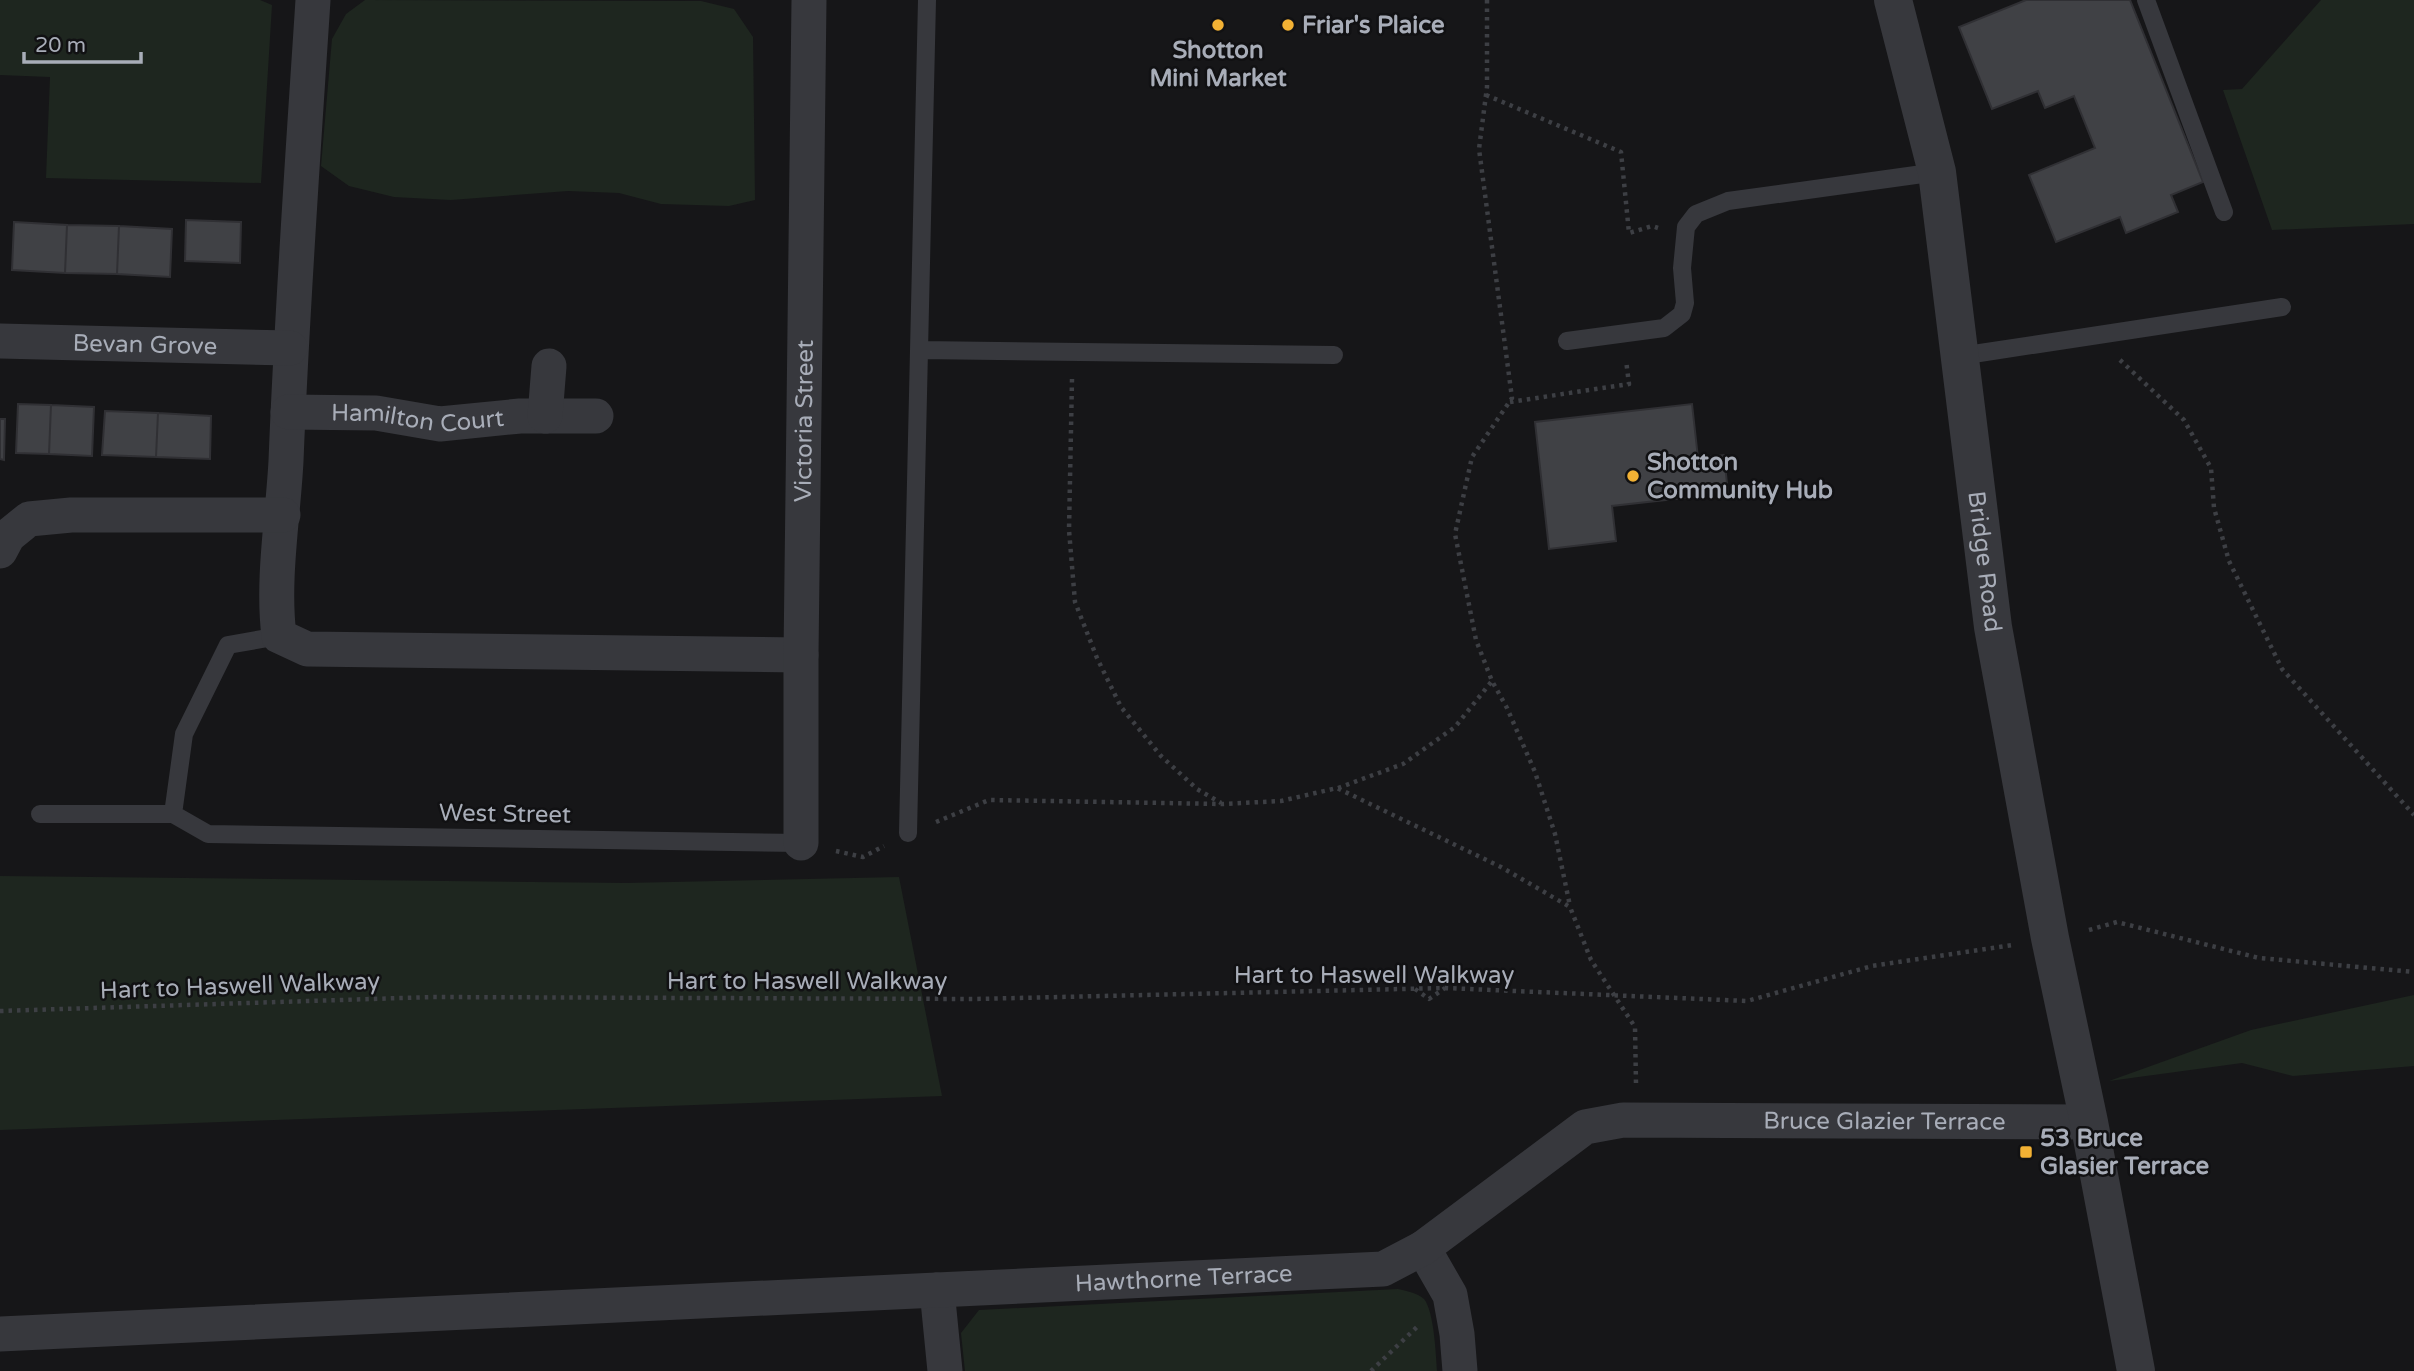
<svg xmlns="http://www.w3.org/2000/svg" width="2414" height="1371" viewBox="0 0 2414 1371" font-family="'Varela Round',sans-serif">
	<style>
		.green { fill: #1e261f }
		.building { fill: #404145; stroke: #303034; stroke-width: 2 }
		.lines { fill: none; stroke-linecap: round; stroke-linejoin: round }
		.path { stroke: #3d3f44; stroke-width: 4.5; stroke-dasharray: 3.5 5; stroke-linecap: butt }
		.service { stroke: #37383d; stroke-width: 18 }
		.minor { stroke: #37383d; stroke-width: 35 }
		.tertiary { stroke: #37383d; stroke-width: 38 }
		.poi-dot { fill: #f2b134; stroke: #111113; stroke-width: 2.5 }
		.labels { text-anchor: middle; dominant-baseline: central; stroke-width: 5; stroke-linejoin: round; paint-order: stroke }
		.poi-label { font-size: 24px; font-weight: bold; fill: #a8adb8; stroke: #111113; text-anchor: start }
		.street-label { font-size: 24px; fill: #a8adb8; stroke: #111113 }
	</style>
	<rect width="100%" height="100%" fill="#161618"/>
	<path class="green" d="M0,0H260L272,5L261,183L46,178L50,77L0,75Z
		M365,0L701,1L734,9L753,37L755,200L729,206L661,204L619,193L568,191L451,200L394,197L349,186L321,166L332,39L346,14Z
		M2321,0H2414V224L2272,230L2223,90L2242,89Z
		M0,876L626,883L899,877L942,1096L0,1130Z
		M2414,995V1066L2293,1076L2242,1063L2109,1081L2251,1030Z
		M1398,1289C1406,1291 1418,1293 1424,1299C1434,1311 1436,1355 1437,1371H965L961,1333L979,1310Z"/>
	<path class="building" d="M2026,0H2130L2203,182L2171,195L2178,212L2126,233L2120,217L2056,242L2029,175L2095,148L2074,96L2045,108L2038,91L1992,109L1959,27Z
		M186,220L241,222L240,263L185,261Z
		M14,222L67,225L65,273L12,270Z
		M67,225L119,226L117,274L65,273Z
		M119,226L172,229L170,277L117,274Z
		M18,404L51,405L49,454L16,453Z
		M1692,404L1698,458L1724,455L1728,493L1612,506L1616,541L1549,549L1535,422Z
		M51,405L94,407L92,456L49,454Z
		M105,411L158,413L156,457L102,455Z
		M158,413L211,416L210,459L156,457Z
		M0,419H5L4,460L0,459Z"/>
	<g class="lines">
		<path class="path" d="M1487,0V87L1479,149L1512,398L1472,457L1455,534L1476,640L1492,681L1507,708L1535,772L1555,834L1570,906
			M1486,95L1621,152L1629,233L1652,226L1658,228
			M2120,360L2184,420L2211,468L2214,508L2229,561L2282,669L2414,815
			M1072,379L1069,530L1075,602L1097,658L1121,707L1161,756L1197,789L1221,803
			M1510,402L1629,384L1626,360
			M1338,788L1403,764L1455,727L1492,681
			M936,822L989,800L1222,804L1281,801L1337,788L1501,867L1570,907L1591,960L1635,1027L1636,1084
			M836,851L863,857L884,846
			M2089,930L2117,922L2259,958L2414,972
			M1415,989L1429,999L1445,988
			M0,1011L433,997L974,999L1445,988L1747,1001L1872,966L2012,945
			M1371,1371L1418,1326"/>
		<path class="service" d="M2146,0L2224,212
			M1567,341L1664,328L1682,314L1685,303L1682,268L1686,227L1696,214L1728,201L1937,172
			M920,350L1334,355
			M1960,356L2282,307
			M279,636L228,645L184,734L173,814L208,834L801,843
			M40,814H173
			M908,833L927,0"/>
		<g class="minor">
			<path d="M313,0C303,154 292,307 286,461C283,518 272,580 279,636L307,649L801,655"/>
			<path id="s1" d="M0,341L290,348"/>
			<path id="s2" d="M288,412L376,413L440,424L520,416H596"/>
			<path d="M545,416L549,366"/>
			<path d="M0,551L8,536L29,519L71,515H283"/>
			<path id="s3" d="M801,843V655L809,0"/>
			<path d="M1423,1248L1450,1295L1457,1334L1460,1371"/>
			<path d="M937,1290L945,1371"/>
			<path id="s4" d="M0,1334L1383,1269L1423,1248L1585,1127L1623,1120L2089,1122"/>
		</g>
		<path class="tertiary" id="s5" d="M1893,0L1937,172L1993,627L2050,938L2089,1122L2136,1371"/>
	</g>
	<g class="poi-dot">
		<circle cx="1218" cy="25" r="7"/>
		<circle cx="1288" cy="25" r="7"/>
		<circle cx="1633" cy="476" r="7"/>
		<rect x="2019" y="1145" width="14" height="14" rx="3.5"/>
	</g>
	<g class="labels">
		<g class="poi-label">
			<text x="1302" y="25">Friar's Plaice</text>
			<text x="1218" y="50" text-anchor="middle">Shotton<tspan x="1218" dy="28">Mini Market</tspan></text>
			<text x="1647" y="462">Shotton<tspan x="1647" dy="28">Community Hub</tspan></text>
			<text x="2040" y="1138">53 Bruce<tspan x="2040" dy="28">Glasier Terrace</tspan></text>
		</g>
		<g class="street-label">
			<text stroke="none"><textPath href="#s1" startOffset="145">Bevan Grove</textPath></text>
			<text stroke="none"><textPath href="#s2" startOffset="130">Hamilton Court</textPath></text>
			<text stroke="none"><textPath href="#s3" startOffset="422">Victoria Street</textPath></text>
			<text stroke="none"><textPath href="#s5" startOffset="570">Bridge Road</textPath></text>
			<text transform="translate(505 814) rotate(1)">West Street</text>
			<text x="1374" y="975">Hart to Haswell Walkway</text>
			<text x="807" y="981">Hart to Haswell Walkway</text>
			<text transform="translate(240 986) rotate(-2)">Hart to Haswell Walkway</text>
			<text stroke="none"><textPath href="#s4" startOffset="1932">Bruce Glazier Terrace</textPath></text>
			<text stroke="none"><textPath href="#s4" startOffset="1185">Hawthorne Terrace</textPath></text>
		</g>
	</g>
	<path d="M24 52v10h117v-10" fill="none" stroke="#a8adb8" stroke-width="3.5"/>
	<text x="35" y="52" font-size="21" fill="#a8adb8" stroke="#111113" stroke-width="5" paint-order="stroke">20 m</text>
</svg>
